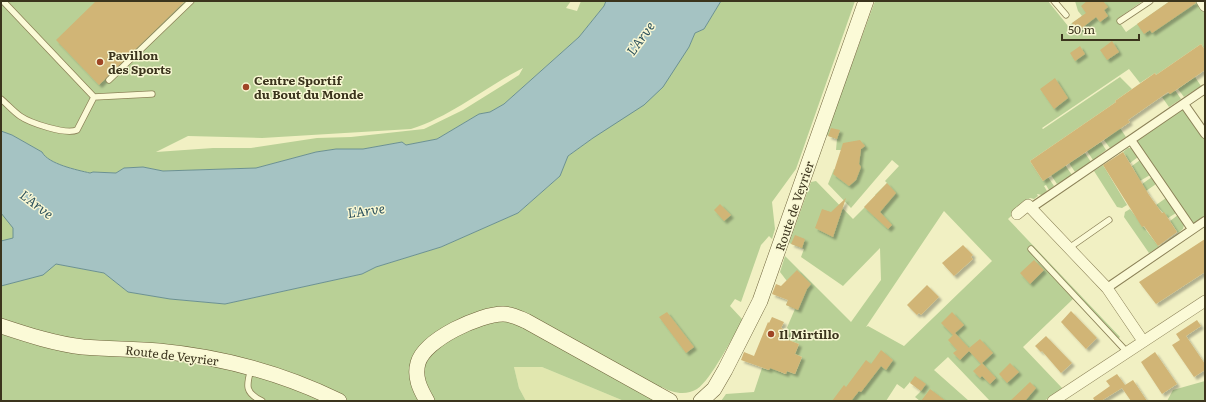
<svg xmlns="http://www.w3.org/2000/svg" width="1206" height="402" viewBox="0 0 1206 402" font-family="Literata,serif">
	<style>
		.farmland { fill: #e1e7af }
		.green { fill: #b9d096; fill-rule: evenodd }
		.water { fill: #a5c3c3; stroke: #6b9192 }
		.building { fill: #d1b576; filter: url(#shadow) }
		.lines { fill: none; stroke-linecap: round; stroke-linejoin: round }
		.service-casing { stroke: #8c8258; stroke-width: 7 }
		.pedestrian-casing { stroke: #8c8258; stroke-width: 10 }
		.minor-casing { stroke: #8c8258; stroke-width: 12 }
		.secondary-casing { stroke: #6e633b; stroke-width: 16 }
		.service { stroke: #fbfad7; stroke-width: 5.5 }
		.pedestrian { stroke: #fbfad7; stroke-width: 8 }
		.minor { stroke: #fbfad7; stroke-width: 11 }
		.secondary { stroke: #fbfad7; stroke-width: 15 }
		.poi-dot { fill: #9f4525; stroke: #f8f7d3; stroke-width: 1.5 }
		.labels { text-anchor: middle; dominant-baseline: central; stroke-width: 3; stroke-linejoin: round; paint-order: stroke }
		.poi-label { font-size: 12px; font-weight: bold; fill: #3b341d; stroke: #f8f7d3; text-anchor: start }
		.street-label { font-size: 12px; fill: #3b341d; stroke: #f8f7d3 }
		.water-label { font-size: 13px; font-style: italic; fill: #2c515c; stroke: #f8f7d3 }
	</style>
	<defs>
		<filter id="shadow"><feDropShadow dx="3" dy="3" stdDeviation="1" flood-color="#0004"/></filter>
	</defs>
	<rect width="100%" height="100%" fill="#f1f0c3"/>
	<path class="farmland" d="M534,366L542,367L624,401H526L519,388L514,367Z"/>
	<path class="green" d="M1,1H571L566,8L577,11L581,1H606L604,6L579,37L504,104L490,112L479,114L437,139L406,145L402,142L363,149H336L316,152L256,168L163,171L143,167L124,168L116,173L93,172L90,173C77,170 48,164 42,152L12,135L1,131ZM523,68L519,75L463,110L424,129L351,137L317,138L251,148H213L156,152L188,136L262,138L411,129C452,116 485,87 523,68Z
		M721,1H855L796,169L772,202L775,229L772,239L769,236L761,245L741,302L735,299L730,306L743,320C733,336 711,380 697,389C686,396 672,393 662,387L657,401H624L542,367H514L519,388L526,401H1V286L42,275L56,264L104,273L128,292L170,299L225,304L362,274L376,267L441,247L518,213L560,176L568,156L593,138L689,47L695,33L704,29Z
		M875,1H1048L1068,26L1082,16L1078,11L1075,1H1143L1117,19L1126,32L1170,1H1197L1205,13V50L1201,44L1156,75L1155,73L1140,83L1129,69L1042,128L1043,129L1120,77L1132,89L1115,101L1116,102L1030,161L1043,181L1048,177L1054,186L1049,190L1046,185L1044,186L1047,191L1042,195L1037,194L1038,196L1034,199L1030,198L1008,219L1120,337L1114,342L1073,299L1023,347L1063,389L1044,401H990L948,357L934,370L969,401H920L915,397L921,391L910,382L904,389L897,384L886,401H721L726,394L754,392L762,368L769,370L770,367L785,374L787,371L795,374L802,357L795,354L799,344L786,339L789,332L786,330L795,309L786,305L793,289L780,272L785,256L851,322L881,280L880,248L843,286L801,257L804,249L789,243L811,182L816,181L853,219L876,196L875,195L887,183L885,181L899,166L892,160L851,208L828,184L834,169L845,173L847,150H836L837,139L826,135ZM944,211L992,261L904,346L868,326L866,327Z
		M1195,77L1201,86L1184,97L1178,89Z
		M1175,90L1181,99L1169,107L1162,97Z
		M1184,104L1205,134V221L1189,232L1184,225L1183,229L1178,233L1170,221L1178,215L1176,213L1168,218L1156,205L1166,198L1156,184L1146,191L1142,184L1152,177L1150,175L1140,181L1132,166L1140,160L1138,157L1130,163L1123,152L1128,148H1132L1128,142Z
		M1120,128L1126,137L1110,148L1104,140Z
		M1101,142L1106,150L1093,160L1087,151Z
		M1085,153L1091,162L1075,172L1069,163Z
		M1065,165L1072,175L1057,184L1051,175Z
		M1103,165L1127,205L1122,208L1117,207L1094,171Z
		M1130,209L1159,247L1149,253L1124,217L1125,212Z
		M1,213L13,227V238L1,241Z
		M1205,381V401H1167L1173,390Z"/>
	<path class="water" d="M606,1H721L704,29L695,33L689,47L663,87L644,105L593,138L568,156L560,176L518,213L441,247L376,267L362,274L225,304L170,299L128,292L104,273L56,264L43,275L1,286V241L13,238V228L1,213V131L12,135L42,152C48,164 77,170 90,173L93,172L116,173L124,168L143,167L163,171L256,168L316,152L336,149H363L402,142L406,145L437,139L479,114L490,112L504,104L579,37L604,6Z"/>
	<path class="building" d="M96,1H185L99,85L56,40Z
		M1087,1H1103L1108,7L1104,10L1108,16L1100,22L1096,17L1078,31L1072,23L1086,13L1081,6Z
		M1170,1H1195L1196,3L1152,33L1150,30L1144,34L1137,24Z
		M1112,41L1119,52L1107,60L1100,50Z
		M1201,44L1205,50V70L1170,94L1168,92L1128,120L1130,122L1043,181L1030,161L1116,102L1115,101L1155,73L1156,75Z
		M1080,46L1085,54L1075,61L1070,53Z
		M1055,78L1068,98L1054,109L1040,89Z
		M831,128L840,130L837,139L828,136Z
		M860,140L865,146L861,149L859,164L861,167L856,180L849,186L833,174L843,143Z
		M1123,152L1149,195L1162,213L1164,212L1177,232L1158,246L1144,226L1142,227L1137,219L1103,165Z
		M887,183L896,193L880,212L892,225L888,229L864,207Z
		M846,198L833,237L815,228L822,209L831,212Z
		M720,204L731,215L724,221L714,210Z
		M795,235L805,239L802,248L791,244Z
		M1205,239V272L1156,304L1139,282Z
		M963,245L973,255L971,257L973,259L954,276L942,263Z
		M1034,260L1044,270L1030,284L1020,273Z
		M797,270L811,284L807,289L798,310L786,305L788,300L772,294L776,284L781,286Z
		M927,285L939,297L921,315L919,313L917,315L907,305Z
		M1071,311L1097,338L1086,349L1061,322Z
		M667,312L694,347L686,353L659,317Z
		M952,312L964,325L955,333L969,348L980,339L993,353L982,363L996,378L990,384L982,376L980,378L973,371L981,364L969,351L960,360L953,353L957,350L948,340L953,335L941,323Z
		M772,317L784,322L781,328L789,332L786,339L799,344L795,354L802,357L795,374L787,371L786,374L770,368L769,370L741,360L744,352L754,356L768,322L769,323Z
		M1197,320L1201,326L1186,336L1205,364V370L1194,377L1172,345L1180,340L1176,334Z
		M1046,336L1072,363L1061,373L1042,351L1041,352L1035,346Z
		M881,350L893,360L886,370L881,366L861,392L859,391L851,401H832L844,385L846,387L866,360L871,364Z
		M1155,352L1177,384L1162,394L1141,362Z
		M1010,363L1019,372L1007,383L999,374Z
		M1117,374L1125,385L1133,380L1147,401H1131L1122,388L1101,401H1095L1093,398L1110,386L1106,381Z
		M915,376L926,384L921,391L910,383Z
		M1030,382L1036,388L1025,401H1010Z
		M930,389L946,401H921Z"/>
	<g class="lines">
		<g class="service-casing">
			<path id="service" d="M1054,1L1066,15
				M1120,21L1150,1
				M109,80L191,1
				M94,97L152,94
				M1,99C7,104 13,111 20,116C30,123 66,135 77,130L94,97L3,1
				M1069,248L1109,220
				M1031,249L1127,352
				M251,369C246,386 245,393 262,401"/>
		</g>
		<g class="pedestrian-casing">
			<path id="pedestrian" d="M1184,104L1205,134
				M1131,140L1192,229
				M1031,208L1205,89
				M1107,288L1205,221"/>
		</g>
		<g class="minor-casing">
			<path id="minor" d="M1202,1L1205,6
				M1017,214L1028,205L1107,288L1143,341
				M1053,401L1205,301"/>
		</g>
		<g class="secondary-casing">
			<path id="secondary" d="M1,326C28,335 56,344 83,347C109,349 134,349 159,351C222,357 282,373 339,401
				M427,401C420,389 414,377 418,363C425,339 480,314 503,314C512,314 519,318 526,321L670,401
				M701,401L714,389L725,370L760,301L866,1"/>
		</g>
		<use href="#service" class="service"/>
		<use href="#pedestrian" class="pedestrian"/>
		<use href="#minor" class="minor"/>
		<use href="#secondary" class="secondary"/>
	</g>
	<g class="poi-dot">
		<circle cx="100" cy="62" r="4"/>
		<circle cx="246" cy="87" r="4"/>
		<circle cx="771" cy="334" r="4"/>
	</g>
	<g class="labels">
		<g class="poi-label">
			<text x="108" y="55">Pavillon<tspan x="108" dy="14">des Sports</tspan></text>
			<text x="254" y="80">Centre Sportif<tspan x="254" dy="14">du Bout du Monde</tspan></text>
			<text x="779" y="334">Il Mirtillo</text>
		</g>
		<g class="street-label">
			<text transform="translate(794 206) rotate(-71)">Route de Veyrier</text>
			<text transform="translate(172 355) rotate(7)">Route de Veyrier</text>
		</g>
		<g class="water-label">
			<text transform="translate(640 38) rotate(-54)">L'Arve</text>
			<text transform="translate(37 204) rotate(37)">L'Arve</text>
			<text transform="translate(366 210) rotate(-8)">L'Arve</text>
		</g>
	</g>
	<rect width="1206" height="402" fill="none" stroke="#3b341d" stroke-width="4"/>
	<path d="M1062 34v6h77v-6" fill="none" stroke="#3b341d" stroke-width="2"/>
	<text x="1068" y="34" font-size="12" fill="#3b341d" stroke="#f8f7d3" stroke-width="3" paint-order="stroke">50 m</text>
</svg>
